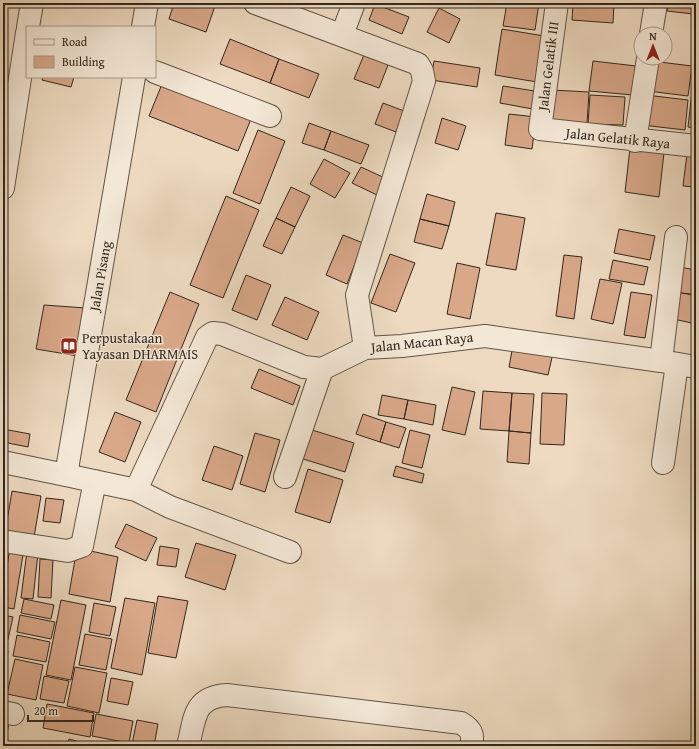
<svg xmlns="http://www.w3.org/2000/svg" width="699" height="749" viewBox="0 0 699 749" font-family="'Gentium Book Plus',serif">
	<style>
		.building { fill: #d9a889; stroke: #32271e }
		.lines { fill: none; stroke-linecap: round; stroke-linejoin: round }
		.minor-casing { stroke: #615446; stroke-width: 24 }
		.minor { stroke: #f3e7d6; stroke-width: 22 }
		.labels { text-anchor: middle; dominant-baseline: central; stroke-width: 3; stroke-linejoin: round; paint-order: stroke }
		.street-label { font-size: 14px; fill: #32271e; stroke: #f3e7d6 }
		.poi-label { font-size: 14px; fill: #32271e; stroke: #f3e7d6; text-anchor: start }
	</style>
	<rect width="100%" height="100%" fill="#eddac0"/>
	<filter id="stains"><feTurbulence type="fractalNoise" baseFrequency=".005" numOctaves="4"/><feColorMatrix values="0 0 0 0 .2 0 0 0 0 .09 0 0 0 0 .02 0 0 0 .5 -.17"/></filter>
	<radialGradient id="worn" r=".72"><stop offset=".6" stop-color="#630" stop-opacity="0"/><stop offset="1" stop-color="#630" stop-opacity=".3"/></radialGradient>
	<path class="building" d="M174,3H216L206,32L169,19Z
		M474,3H490L488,7Z
		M507,3H539L535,30L503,26Z
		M573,3H614L613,23L572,20Z
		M668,3H694L693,14L667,11Z
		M375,4L409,17L402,34L369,20Z
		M439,8L460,19L449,43L427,32Z
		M502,29L550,37L543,83L495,75Z
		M230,39L279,59L270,83L220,64Z
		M366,50L390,60L379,88L354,79Z
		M279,59L319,74L309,98L270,83Z
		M434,61L480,68L477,87L431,80Z
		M593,61L636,66L633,95L589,91Z
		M651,61L692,66L688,96L648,91Z
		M43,77H74L71,87L42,80Z
		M162,84L251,119L238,151L149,116Z
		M503,86L541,92L538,110L500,103Z
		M552,90L589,92L587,123L550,121Z
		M692,91H696V128L688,127Z
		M590,95L625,97L623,125L588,124Z
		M646,95L688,100L685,130L642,125Z
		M383,103L404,111L396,132L375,124Z
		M509,114L536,117L532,149L505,145Z
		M442,118L466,126L458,150L435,143Z
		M309,123L331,131L324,150L302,143Z
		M258,130L285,141L260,204L233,193Z
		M331,131L369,145L361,164L324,150Z
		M688,146L696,147V187L683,186Z
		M630,148L664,153L659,197L625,192Z
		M324,159L350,173L335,198L310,184Z
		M361,167L387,179L379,196L352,183Z
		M291,187L310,196L295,227L276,218Z
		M427,194L455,202L449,226L420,219Z
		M226,196L259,210L223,298L190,285Z
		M496,213L525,218L516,270L486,265Z
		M276,218L295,227L282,254L263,246Z
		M420,219L449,226L442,249L414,242Z
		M619,229L655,236L650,260L614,253Z
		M343,235L363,243L347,284L326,275Z
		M390,254L415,263L396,312L371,303Z
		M564,255L582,257L574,319L556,316Z
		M613,260L648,267L644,285L609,279Z
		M457,263L480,268L470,319L447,314Z
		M679,267L696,270V295L674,292Z
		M246,275L271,285L257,320L232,310Z
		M600,279L622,283L613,324L591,319Z
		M170,292L199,304L156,412L126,400Z
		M631,292L652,295L645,338L624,335Z
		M674,292L696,295V324L669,318Z
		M285,297L319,312L307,340L272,325Z
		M44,305L86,308L78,356L36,349Z
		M513,345L553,353L548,375L509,367Z
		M259,369L300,386L293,405L251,388Z
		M452,387L475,392L465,435L442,430Z
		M483,391L512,393L509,431L480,429Z
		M512,393L534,394L531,433L509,431Z
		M542,393L567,394L564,445L540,444Z
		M382,395L408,400L404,419L378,415Z
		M408,400L436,405L433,425L404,419Z
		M115,412L141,422L125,462L99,452Z
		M363,414L386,422L380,442L356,434Z
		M386,422L406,428L399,448L380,442Z
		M3,429L30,434L28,447L3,442Z
		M309,429L354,443L345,472L300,458Z
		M410,430L430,435L422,468L402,463Z
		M509,431L531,433L529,464L507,462Z
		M255,433L280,440L265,492L240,484Z
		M214,446L243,456L232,490L202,480Z
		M396,466L424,474L422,483L393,476Z
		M308,469L343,480L330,523L295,512Z
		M12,491L41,496L34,537L5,533Z
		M46,498L64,500L60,523L43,521Z
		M126,524L157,538L146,561L115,547Z
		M196,543L236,555L225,590L185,577Z
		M160,546L179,549L176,567L157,565Z
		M10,547L24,549L14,609L3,607V594Z
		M77,548L118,557L110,602L69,594Z
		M27,551L38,553L33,599L21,598Z
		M40,559L53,560L51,598L38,597Z
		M158,596L188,601L176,658L148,653Z
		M125,598L155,603L142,675L111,668Z
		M24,599L54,605L51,619L21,613Z
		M61,600L86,605L71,680L46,675Z
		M94,603L116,607L110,636L89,632Z
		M3,615L13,617L6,648L3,647Z
		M20,615L55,622L51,639L17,632Z
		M85,634L112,639L106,670L79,665Z
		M17,635L50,642L46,662L13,656Z
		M3,650L8,651L4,671H3Z
		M15,659L43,665L36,700L7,694Z
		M75,667L107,673L99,713L67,706Z
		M44,676L69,681L64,703L40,699Z
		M111,678L133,682L128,705L107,701Z
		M47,704L94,713L90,737L43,728Z
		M96,714L133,721L129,743L92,736Z
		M137,720L158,724L154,746L132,744Z
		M3,722L9,723L4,745H3Z
		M69,739L94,746H67Z"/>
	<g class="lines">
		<g class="minor-casing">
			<path id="minor" d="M255,3L418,64L422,71L424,81L357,295L365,348
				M557,3L540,129L696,146
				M28,27L32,3
				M143,27L147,3
				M651,34L656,3
				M342,35L354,3
				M155,72L270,116
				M635,141L648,58
				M3,188L27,33
				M661,361L676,237
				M3,462L80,478
				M663,463L677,364
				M66,475L134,77
				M75,477L136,490L207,337L213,333L222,334L304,367L322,369L365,348L402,346L485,336L661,361L696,367
				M285,477L322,369
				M122,487L136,490L170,507L290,552
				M3,541L68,551L82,546L95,481
				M3,712L13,714
				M188,746C195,719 193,697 227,695L461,723C471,729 474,734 471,746"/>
		</g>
		<use href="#minor" class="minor"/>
	</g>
	<defs>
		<g id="library-square" transform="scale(0.9)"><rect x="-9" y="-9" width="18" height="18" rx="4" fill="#8f2418" stroke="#f3e7d6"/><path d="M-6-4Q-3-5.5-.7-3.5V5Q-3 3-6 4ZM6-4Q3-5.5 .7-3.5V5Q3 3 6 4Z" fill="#fff"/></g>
	</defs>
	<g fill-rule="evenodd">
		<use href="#library-square" x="69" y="346"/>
	</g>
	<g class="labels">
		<g class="street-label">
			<text transform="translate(548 66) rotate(-83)">Jalan Gelatik III</text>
			<text transform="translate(618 138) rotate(6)">Jalan Gelatik Raya</text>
			<text transform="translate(100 276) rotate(-80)">Jalan Pisang</text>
			<text transform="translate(422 342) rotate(-6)">Jalan Macan Raya</text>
		</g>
		<g class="poi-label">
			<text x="82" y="338">Perpustakaan<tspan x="82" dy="16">Yayasan DHARMAIS</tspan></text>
		</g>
	</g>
	<rect width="699" height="749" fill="none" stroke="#eddac0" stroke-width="16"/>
	<rect x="4" y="4" width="691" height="741" fill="none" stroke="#32271e" stroke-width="2"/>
	<rect x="8" y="8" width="683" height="733" fill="none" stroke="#32271e"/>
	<rect x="26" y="26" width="130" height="52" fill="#f3e7d6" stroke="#a69a8c"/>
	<rect x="34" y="39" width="20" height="6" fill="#f3e7d6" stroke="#a69a8c"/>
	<text x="62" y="46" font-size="12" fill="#32271e">Road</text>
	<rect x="34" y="56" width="20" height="12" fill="#d9a889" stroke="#a69a8c"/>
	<text x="62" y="66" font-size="12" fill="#32271e">Building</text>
	<g transform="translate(653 46)"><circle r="19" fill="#f3e7d6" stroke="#a69a8c"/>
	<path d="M0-3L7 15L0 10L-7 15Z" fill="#8f2418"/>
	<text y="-6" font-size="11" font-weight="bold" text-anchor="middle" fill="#32271e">N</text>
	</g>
	<path d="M28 715v6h65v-6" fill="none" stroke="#32271e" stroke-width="2"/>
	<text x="34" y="715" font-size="12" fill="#32271e" stroke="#f3e7d6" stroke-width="3" paint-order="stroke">20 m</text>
	<rect width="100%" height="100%" filter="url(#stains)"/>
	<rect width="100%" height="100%" fill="url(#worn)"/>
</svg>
